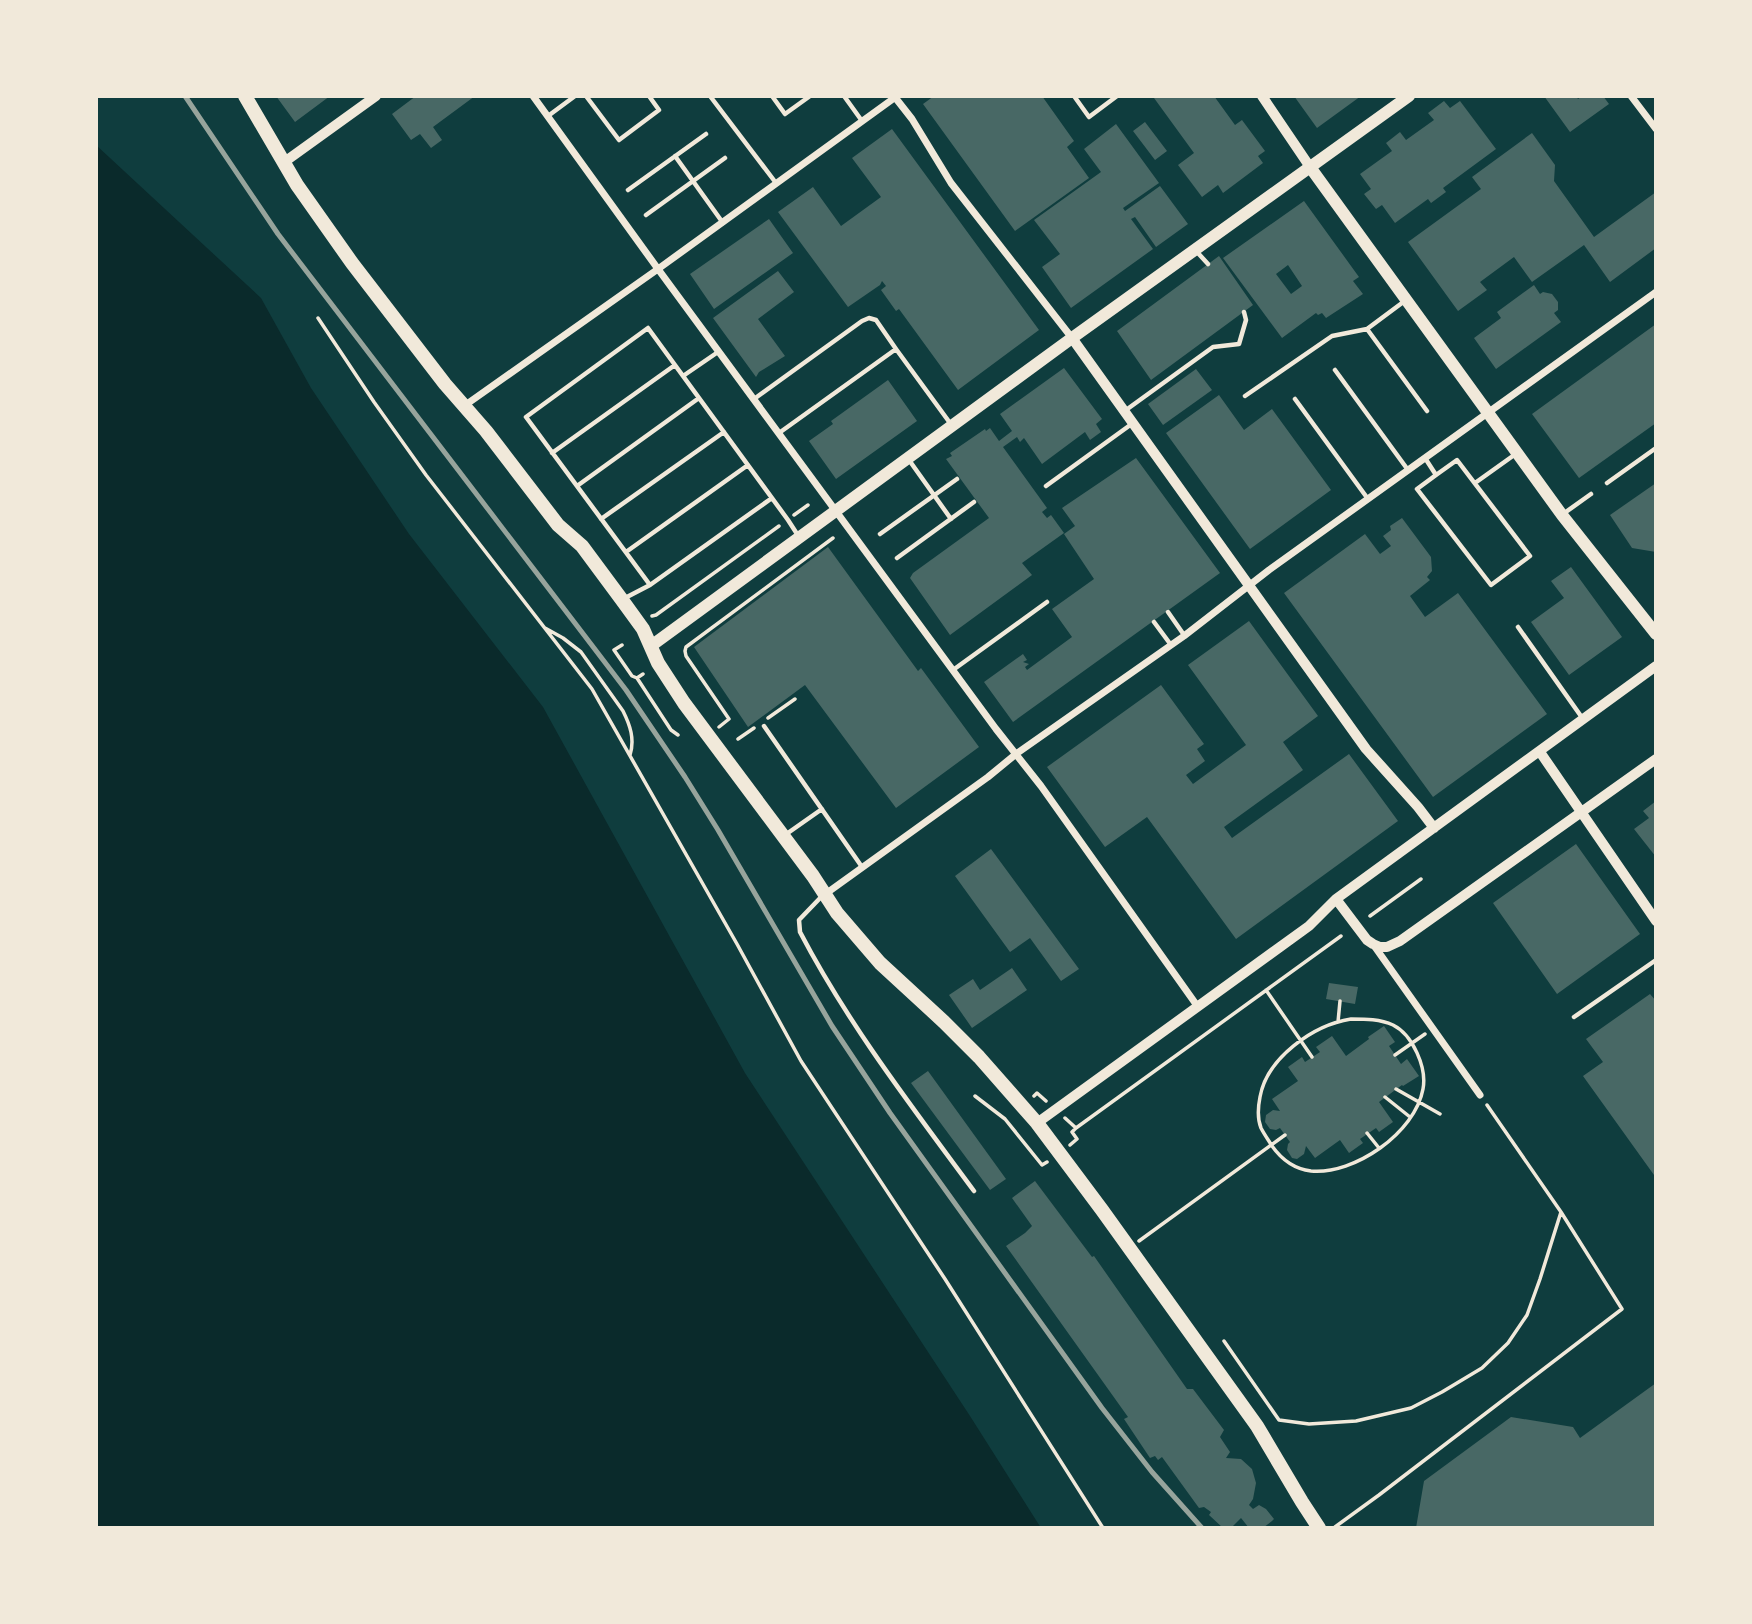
<svg xmlns="http://www.w3.org/2000/svg" width="1752" height="1624" viewBox="0 0 1752 1624" font-family="'Roboto Serif',serif">
	<style>
		.water { fill: #0a2a2b }
		.building { fill: #486865; fill-rule: evenodd }
		.lines { fill: none; stroke-linecap: round; stroke-linejoin: round }
		.path { stroke: #f1e9da; stroke-width: 3.5 }
		.service { stroke: #f1e9da; stroke-width: 4.5 }
		.minor { stroke: #f1e9da; stroke-width: 7 }
		.tertiary { stroke: #f1e9da; stroke-width: 10 }
		.secondary { stroke: #f1e9da; stroke-width: 12 }
		.primary { stroke: #f1e9da; stroke-width: 14 }
		.rail { stroke: #97a49c; stroke-width: 5 }
	</style>
	<rect width="100%" height="100%" fill="#0f3d3e"/>
	<path class="water" d="M96,145L261,298L311,388L409,534L543,707L745,1073L970,1416L1041,1528H96Z"/>
	<path class="building" d="M276,96H330L295,122Z
		M416,96H475L433,127L442,140L431,148L420,134L411,140L392,114Z
		M934,96H1042L1074,141L1067,147L1089,178L1015,231L923,104Z
		M1156,96H1214L1235,125L1242,120L1265,151L1258,156L1263,163L1223,193L1218,185L1202,197L1178,165L1194,153L1154,98Z
		M1294,96H1361L1317,128Z
		M1544,96H1576L1578,99L1582,96H1603L1609,104L1570,132Z
		M1444,101L1450,108L1460,101L1496,149L1443,188L1446,192L1431,203L1428,199L1395,223L1382,205L1376,209L1364,194L1371,189L1360,174L1392,151L1386,143L1400,132L1406,140L1434,120L1428,113Z
		M1145,122L1167,151L1155,160L1133,131Z
		M1116,124L1159,183L1123,208L1125,211L1160,186L1188,224L1156,247L1135,217L1131,219L1153,249L1071,308L1042,267L1060,254L1034,220L1101,172L1084,149Z
		M892,129L1039,330L958,390L899,309L896,311L881,290L886,286L882,281L880,285L848,307L778,212L813,187L841,226L881,197L852,158Z
		M1532,133L1555,165L1554,181L1594,237L1656,192V248L1610,282L1584,245L1532,282L1514,257L1480,282L1487,290L1458,311L1408,242L1481,189L1472,177Z
		M1304,201L1359,277L1353,281L1363,294L1326,318L1322,313L1318,315L1316,313L1282,338L1223,258ZM1288,265L1302,286L1291,294L1276,274Z
		M769,219L793,253L714,309L690,274Z
		M1219,256L1253,305L1151,380L1117,331Z
		M778,271L794,292L758,319L785,356L759,372L756,377L713,318Z
		M1534,285L1540,294L1543,292L1552,294L1558,302V310L1554,313L1561,322L1496,369L1474,338L1501,318L1497,312Z
		M1656,324V423L1579,478L1532,414Z
		M1064,368L1102,419L1096,424L1101,432L1090,440L1085,432L1042,464L1024,438L1020,442L1017,437L1003,447L1047,508L1042,512L1047,518L1051,515L1064,533L1022,563L1032,575L950,635L910,578L913,573L989,518L946,459L952,456L950,453L985,429L986,431L990,428L999,441L1012,431L1000,414Z
		M1196,369L1212,390L1163,425L1148,404Z
		M888,380L917,421L836,479L809,441L833,424L831,421Z
		M1219,395L1244,430L1272,409L1331,490L1250,549L1166,433Z
		M1136,458L1220,573L1013,722L984,682L1023,654L1027,660L1023,662L1029,664L1025,667L1027,670L1072,637L1052,609L1094,579L1064,534L1075,526L1062,508Z
		M1656,483V552L1632,548L1610,515Z
		M1402,518L1431,557L1432,571L1427,577L1430,580L1410,596L1425,617L1458,593L1547,714L1433,797L1284,593L1365,534L1380,554L1391,546L1383,536L1391,530L1390,526Z
		M828,547L918,671L921,668L979,747L896,808L805,685L748,727L694,647Z
		M1571,567L1622,637L1569,675L1531,622L1564,598L1551,581Z
		M1249,621L1318,716L1283,742L1303,770L1224,827L1232,838L1349,754L1398,821L1236,939L1147,817L1105,847L1047,767L1161,685L1204,744L1197,749L1205,761L1186,775L1193,784L1246,745L1188,665Z
		M1656,801V857L1634,829L1649,818L1643,811Z
		M1576,844L1640,934L1557,994L1493,903Z
		M991,849L1079,969L1061,981L1030,938L1010,952L955,876Z
		M1012,968L1027,990L972,1028L949,995L973,979L980,990Z
		M1329,983L1358,987L1355,1004L1326,999Z
		M1650,994L1656,1001V1173L1654,1175L1583,1076L1603,1062L1586,1039Z
		M1384,1026L1395,1042L1389,1046L1401,1064L1407,1059L1419,1076L1403,1086L1402,1085L1379,1102L1393,1122L1379,1132L1376,1128L1360,1139L1363,1143L1349,1153L1340,1140L1315,1158L1306,1146L1304,1154L1297,1159L1292,1158L1287,1150L1288,1144L1290,1142L1280,1128L1276,1130L1270,1129L1265,1122L1266,1115L1273,1110L1280,1111L1272,1099L1298,1081L1288,1067L1302,1057L1305,1062L1320,1052L1316,1047L1332,1036L1346,1056L1369,1039L1368,1037Z
		M928,1071L1006,1179L990,1190L911,1083Z
		M1035,1181L1092,1257L1094,1256L1187,1389H1193L1224,1430L1220,1437L1230,1452L1226,1458L1241,1459L1252,1469L1256,1483L1253,1499L1249,1505L1253,1509L1259,1505L1266,1509L1274,1519L1272,1521L1263,1528H1249L1241,1518L1231,1528H1223L1209,1515L1211,1512L1204,1507L1199,1508L1162,1457L1158,1460L1155,1456L1150,1458L1124,1419L1128,1417L1006,1246L1025,1233L1032,1226L1012,1198Z
		M1656,1383V1528H1416L1424,1481L1511,1417L1573,1427L1580,1438Z"/>
	<g class="lines">
		<path class="path" d="M318,318L374,402L426,475L592,689L737,944L801,1061L945,1279L1103,1528
			M794,515L808,505
			M652,616L656,615L779,526
			M545,628L563,638L581,652L623,711C630,725 635,739 630,755
			M622,645L614,650L632,676L637,678L671,730L678,735
			M637,678L643,674
			M768,718L795,699
			M719,727L729,719L686,656L685,651L686,647L833,538
			M738,739L754,728
			M1370,916L1421,879
			M1266,990L1312,1057
			M1351,1019C1366,1019 1380,1019 1393,1025C1413,1035 1427,1068 1423,1089C1415,1133 1354,1175 1311,1171C1294,1169 1282,1160 1272,1146C1269,1141 1264,1134 1261,1128C1257,1118 1258,1107 1260,1097C1267,1058 1313,1025 1351,1019Z
			M1338,1022L1340,1001
			M1395,1055L1425,1034
			M1396,1089L1440,1114
			M975,1096L1005,1119L1042,1165L1047,1162
			M1034,1096L1037,1093L1046,1101
			M1385,1097L1410,1117
			M1065,1118L1076,1128
			M1367,1133L1379,1148
			M1070,1145L1077,1139L1072,1132L1076,1128L1341,936
			M1139,1241L1285,1135
			M1224,1341L1279,1420L1309,1424L1356,1421L1411,1408L1442,1392L1482,1368L1508,1343L1527,1315L1540,1279L1561,1212L1487,1105
			M1335,1527L1379,1495L1622,1309L1561,1212"/>
		<path class="service" d="M586,96L619,140L659,110L649,96
			M710,96L776,183
			M772,96L785,114L810,96
			M844,96L862,121
			M1074,96L1089,117L1117,96
			M548,116L575,96
			M675,156L723,223
			M628,190L706,134
			M646,215L725,158
			M1197,252L1208,264
			M1367,329L1427,411
			M896,349L950,423
			M1335,370L1408,470
			M683,376L718,352
			M1245,396L1332,336L1367,329L1406,300
			M754,399L862,321L869,318L876,320L896,349L779,433
			M1295,399L1368,499
			M1126,410L1213,347L1239,344L1246,320L1244,312
			M552,453L675,365
			M1425,458L1436,475L1417,489L1491,585L1530,556L1457,460L1436,475
			M909,460L951,519
			M1475,483L1517,453
			M1607,483L1656,448
			M577,486L699,398
			M1046,486L1133,423
			M1563,514L1591,494
			M601,519L724,432
			M880,534L957,479
			M626,552L748,465
			M897,558L974,502
			M650,585L772,498
			M625,598L650,585L526,417L648,328L788,520L799,537
			M1168,612L1184,635
			M1154,622L1171,645
			M1518,627L1583,719
			M953,670L1047,602
			M764,726L862,867
			M785,835L822,809
			M823,895L799,920L800,932C848,1024 912,1107 974,1191
			M1574,1017L1656,960"/>
		<path class="minor" d="M533,96L658,269L996,729L1041,786L1198,1007
			M894,96L912,119L951,183L1072,338
			M1631,96L1656,129
			M464,406L658,269L897,96
			M824,895L988,777L1016,754L1184,636L1269,570L1656,292
			M1375,947L1480,1095"/>
		<path class="tertiary" d="M1262,96L1310,167
			M283,163L376,96
			M1072,338L1366,749L1418,807L1434,828
			M1540,752L1656,921
			M1336,899L1367,940L1373,944L1380,947H1387L1400,941L1656,759
			M1037,1123L1309,926L1336,899L1656,666"/>
		<path class="secondary" d="M1310,167L1562,515L1656,634
			M651,646L1072,338L1409,96"/>
		<path class="primary" d="M245,96L297,185L352,263L445,384L486,431L558,525L582,546L622,600L643,629L658,663L684,703L813,876L837,913L880,963L944,1022L979,1057L1037,1123L1102,1210L1257,1426L1302,1502L1319,1528"/>
		<path class="rail" d="M185,96L278,234L626,690L685,777L718,830L832,1026L890,1113L1102,1408L1152,1472L1202,1528"/>
	</g>
	<rect width="1752" height="1624" fill="none" stroke="#f1e9da" stroke-width="196"/>
</svg>
